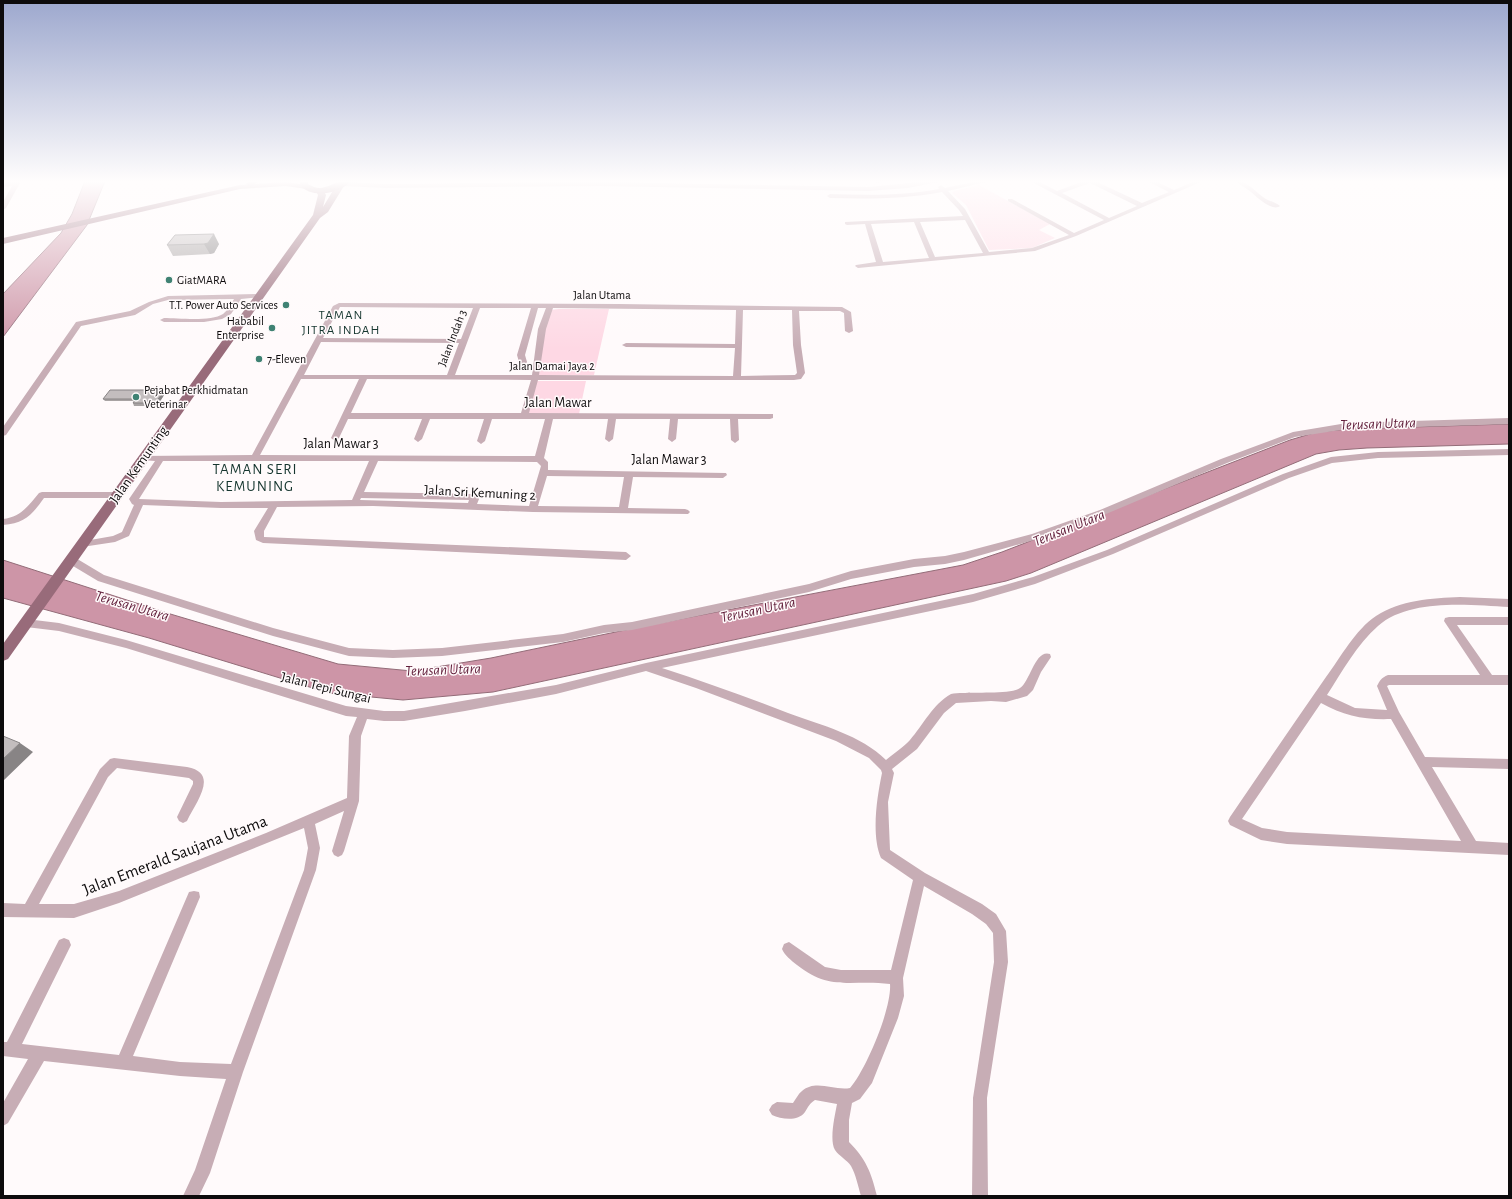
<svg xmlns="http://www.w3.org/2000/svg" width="1512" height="1199" viewBox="0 0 1512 1199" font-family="'Alegreya Sans',sans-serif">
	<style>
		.green { fill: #fed8e4 }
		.water { fill: #cd95a7; stroke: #936c78 }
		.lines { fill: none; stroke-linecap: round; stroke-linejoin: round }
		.minor { fill: #c7adb5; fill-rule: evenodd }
		.major { fill: #986b7a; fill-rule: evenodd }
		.highway { fill: #865465; fill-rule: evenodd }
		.wall { fill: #a8a3a3 }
		.shaded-wall { fill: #888485 }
		.building { fill: #c3bdbe; stroke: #888485 }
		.poi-dot { fill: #3f8273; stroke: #fffafb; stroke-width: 1.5 }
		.labels { text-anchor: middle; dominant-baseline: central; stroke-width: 3; stroke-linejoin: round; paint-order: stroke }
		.far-poi-label { font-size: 12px; fill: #0d0b0c; stroke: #fffafb; text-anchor: start }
		.far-street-label { font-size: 12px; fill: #0d0b0c; stroke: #fffafb }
		.far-neighbourhood-label { font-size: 13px; letter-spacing: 1px; fill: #16362f; stroke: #fffafb }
		.street-label { font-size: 14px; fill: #0d0b0c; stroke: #fffafb }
		.water-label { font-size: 15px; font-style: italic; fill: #611e3a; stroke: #fffafb }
		.neighbourhood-label { font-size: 15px; letter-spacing: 1px; fill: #16362f; stroke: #fffafb }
		.near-street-label { font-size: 17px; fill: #0d0b0c; stroke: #fffafb }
	</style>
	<rect width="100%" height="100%" fill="#fffafb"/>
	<path class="green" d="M979,185L1050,224L1039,230L1055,238L1032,248L989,250L966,205L952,193L954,191Z
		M559,309H609L594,375H539L542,336L551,310Z
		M536,381H586L579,414L527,413Z"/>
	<path class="water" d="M85,181H105L87,225L3,337V294L61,233L72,214Z
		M1509,424V444L1367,448L1339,450L1316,454L1031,573L1006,581L493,692L403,700L329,693L149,638L3,598V560L167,613L338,664L412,671L491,658L654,624L963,565L1002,552L1290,440L1317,432L1349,429Z"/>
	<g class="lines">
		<path class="minor" d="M14,181H20V183L6,208L3,210V202L12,186L3,187V183Z
			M870,181H881L878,183Z
			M929,181H944L908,188L868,191L600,186L386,188L343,186L340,184L343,182L386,184L600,182L868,187Z
			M978,181H990L948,191L965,209L989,252L1032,248L1069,235L1008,201V199H1012L1074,233L1104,220L1030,181H1038L1057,191L1084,181H1095L1142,203L1169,192L1147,181H1155L1174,190L1195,181H1203L1076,236L1035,251L858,268L855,266L856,265L876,262L865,224L847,225L845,224V222L963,216L959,210L942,192C905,199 868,199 830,198L827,196L830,194C867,195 903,196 939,189L938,187L941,185L945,188ZM1090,183L1137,206L1109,218L1062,193ZM965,220L983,253L935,257L920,222ZM914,222L929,258L883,262L871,224Z
			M1235,181C1248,181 1253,190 1263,197C1268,201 1275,202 1280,206C1272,212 1257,197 1251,192C1246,188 1240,185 1235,181Z
			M260,294L263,296L262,297L241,299L231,314L222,319L204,322H164L160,320L164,318C178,318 211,322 223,314C228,310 231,304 234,299L168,300L153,304L135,315L81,326L6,435L3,436V427L76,322L130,311L149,302L168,296Z
			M339,303L619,304L842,307L851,312L853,331L849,333L845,331L844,313L840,311H799L801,345L805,373L801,379L794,380H538L529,413L773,414V418L770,419H738L739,440L735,443L731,440L730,419H678L676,439L672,442L668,439L670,419H616L613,439L609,442L605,439L608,419H553L544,458L548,462V470L726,473L727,475L723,478L633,477L628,508L685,509L688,510L690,512L688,514L533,512L373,506L277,507L264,531V537L626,552L631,556L626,560L263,543L256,540L254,531L268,508H221L143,505L129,536L115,542L82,547L79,546L77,544L79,542L113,536L122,532L134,505L132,504L129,499L155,461L141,460L140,458L141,456L252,455L333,306ZM340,307L473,308L461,339L323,338ZM480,308H531L517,355L519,362L515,367L519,369H522L527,362L525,355L538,308H546L538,329L532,375H455ZM553,308L736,310L735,344L626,343L622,345L626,347L735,348L733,376L539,375L546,329ZM743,310H792L793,345L797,373L795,375L741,376ZM321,342L459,343L447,375H304ZM301,379H359L331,438L335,441L339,438L348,419H422L414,439L418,442L422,439L430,419H484L477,441L481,444L485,441L492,419H545L535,456L260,455ZM367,379L531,380L521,413H351ZM163,461H369L352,500L221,502L139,499ZM378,461L537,462L541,466L529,506L477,504L479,499L476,495L473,494L364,492ZM547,476L624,477L619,507L538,506ZM361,498L469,500L468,503L360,500Z
			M1509,418V424L1347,429L1295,437L1227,463L1106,514L1034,540L964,560L945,564L914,567L851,579L809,592L632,630L604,633L563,642L442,656L393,658L349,656L273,636L98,581L68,563L66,560L71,556L74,557L104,575L273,628L349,648L393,650L442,648L563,634L604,625L632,622L809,584L851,571L914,559L945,556L964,552L1032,534L1100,510L1221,459L1293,432L1347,423Z
			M1509,449V455L1378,458L1332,463L1289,478L1113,554L1035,584L973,602L662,668C705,682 747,697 788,713C821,725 861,735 886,760C894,753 904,747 910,740C923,725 933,704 951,694C954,693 959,693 963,693C974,692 1013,694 1020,688C1030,682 1035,649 1050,654L1051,657L1041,672L1033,690L1027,696L1006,702L991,701L956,703L944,713L917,749L892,769L894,773L888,802L890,850L925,873L982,904L996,914L1006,931L1008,962L987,1098L988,1196H972L973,1098L994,962L993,933L986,924L972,914L924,886L903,978L904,996L898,1018L872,1083L860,1099L852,1103L849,1120V1142C866,1159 871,1172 877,1196H861C858,1186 856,1175 851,1166C847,1160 839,1156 835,1150C829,1140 835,1115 837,1104L815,1100C810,1103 808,1107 805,1112C798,1122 781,1119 772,1115L769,1110L772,1105L777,1102L793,1103C796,1099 798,1094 802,1091C816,1079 834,1091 850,1088C866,1070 892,1008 890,984C852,979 831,992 797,965C791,960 785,956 782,949L784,944L789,942L825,967L841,970H891L913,880L881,858C871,835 877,797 882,773L881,770L869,758L836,741L696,688L646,671L556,694L465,711L404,721H384L367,719L361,736L359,801L344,851L342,855L338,857L334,855L332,851L344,811L315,824L320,848L316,870L243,1072L210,1173L199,1196H183L195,1170L226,1079L180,1076L44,1061L8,1123L3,1126V1103L28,1059L3,1056V1042H7L59,940L64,938L69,940L71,945L22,1044L119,1055L189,892L194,891L199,892L200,897L133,1056L180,1062L231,1064L304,870L308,848L304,828L119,903L74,918L3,917V903L25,904L100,769L110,759L114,758L187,767C220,773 196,802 187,821L183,823L179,821L177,817L193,784V781L189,778L117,768L108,777L39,904H74L119,891L266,833L347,798L349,736L357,717L346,716L126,648L59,631L26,627L22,626L21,623L22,620L26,619L59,623L126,640L346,706L384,711H404L556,685L646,663L973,594L1033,577L1107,550L1283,474L1331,457L1378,452Z
			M42,492H117L121,495L117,498H44C32,515 25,523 3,525V519C21,517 28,506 39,493Z
			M1460,597L1509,599V607C1469,605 1410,598 1378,626C1357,644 1342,672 1327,695L1355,708L1387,710L1377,686C1380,680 1381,678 1388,675H1480L1444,621L1445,618L1449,617H1509V625H1457L1492,675H1509V685H1389L1387,686L1399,712L1425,757L1509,759V769L1432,767L1476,841L1509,843V855L1287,844L1261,840L1230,825L1228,821L1230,817C1262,770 1294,723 1326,677C1341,657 1355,630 1376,616C1400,600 1432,598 1460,597ZM1321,703C1344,716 1365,720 1391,719L1461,841L1287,832L1262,828L1242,819Z"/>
		<path class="major" d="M286,182L306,185L310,187L306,189L286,186L240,189L3,244V238L240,185Z
			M337,184H343L344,186L328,212L320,218L8,659L3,661V644L313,215L318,195L315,190L316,188H322L326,195L323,207Z"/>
		<path class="highway" d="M249,181H260L250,187L246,184Z
			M300,181H308V184C322,193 329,184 342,181C344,180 349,181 351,181C340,194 311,199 300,185Z"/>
	</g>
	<path class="wall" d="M175,235L219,244L214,253L210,254L173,256L167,245Z
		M166,392L157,406H134L133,403L134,401H105L103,399Z"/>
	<path class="shaded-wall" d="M214,234L219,244L214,253L210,254L204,244Z
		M165,390L166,392L157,406L155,403Z
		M20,743L33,752L3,781V759Z"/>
	<path class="building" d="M214,234L208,243L204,244L167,245L175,235Z
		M110,390H165L155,403H133L136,399H103Z
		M3,736L20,743L3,759Z"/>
	<linearGradient id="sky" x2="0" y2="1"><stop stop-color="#9da8ce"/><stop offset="0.52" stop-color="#fffdfd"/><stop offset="1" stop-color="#fffdfd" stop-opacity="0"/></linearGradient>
	<rect width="1512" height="349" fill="url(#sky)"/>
	<g class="poi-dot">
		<circle cx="169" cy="280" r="4"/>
		<circle cx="286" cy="305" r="4"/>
		<circle cx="272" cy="328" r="4"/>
		<circle cx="259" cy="359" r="4"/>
		<circle cx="136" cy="397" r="4"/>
	</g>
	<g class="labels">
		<g class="far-poi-label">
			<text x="177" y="280">GiatMARA</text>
			<text x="278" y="305" text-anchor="end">T.T. Power Auto Services</text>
			<text x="264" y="321" text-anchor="end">Hababil<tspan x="264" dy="14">Enterprise</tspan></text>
			<text x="267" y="359">7-Eleven</text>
			<text x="144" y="390">Pejabat Perkhidmatan<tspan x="144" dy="14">Veterinar</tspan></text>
		</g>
		<g class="far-street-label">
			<text x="602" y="295">Jalan Utama</text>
			<text transform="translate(452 338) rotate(-69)">Jalan Indah 3</text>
			<text x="552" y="366">Jalan Damai Jaya 2</text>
		</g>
		<g class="far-neighbourhood-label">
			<text x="341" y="315">TAMAN<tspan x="341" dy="15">JITRA INDAH</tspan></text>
		</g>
		<g class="street-label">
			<text x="558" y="403">Jalan Mawar</text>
			<text x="341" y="444">Jalan Mawar 3</text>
			<text x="669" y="460">Jalan Mawar 3</text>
			<text transform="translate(139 465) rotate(-55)">Jalan Kemunting</text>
			<text transform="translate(480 493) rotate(3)">Jalan Sri Kemuning 2</text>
			<text transform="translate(326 688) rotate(14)">Jalan Tepi Sungai</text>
		</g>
		<g class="water-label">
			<text transform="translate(1378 424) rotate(-2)">Terusan Utara</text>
			<text transform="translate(1069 528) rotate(-22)">Terusan Utara</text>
			<text transform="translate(132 606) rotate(16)">Terusan Utara</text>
			<text transform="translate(758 610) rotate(-12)">Terusan Utara</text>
			<text transform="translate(443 670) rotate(-2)">Terusan Utara</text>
		</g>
		<g class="neighbourhood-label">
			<text x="255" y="469">TAMAN SERI<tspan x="255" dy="17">KEMUNING</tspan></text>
		</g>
		<g class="near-street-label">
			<text transform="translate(175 855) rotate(-21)">Jalan Emerald Saujana Utama</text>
		</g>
	</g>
	<rect width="1512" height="1199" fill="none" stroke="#0d0b0c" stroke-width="8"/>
</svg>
